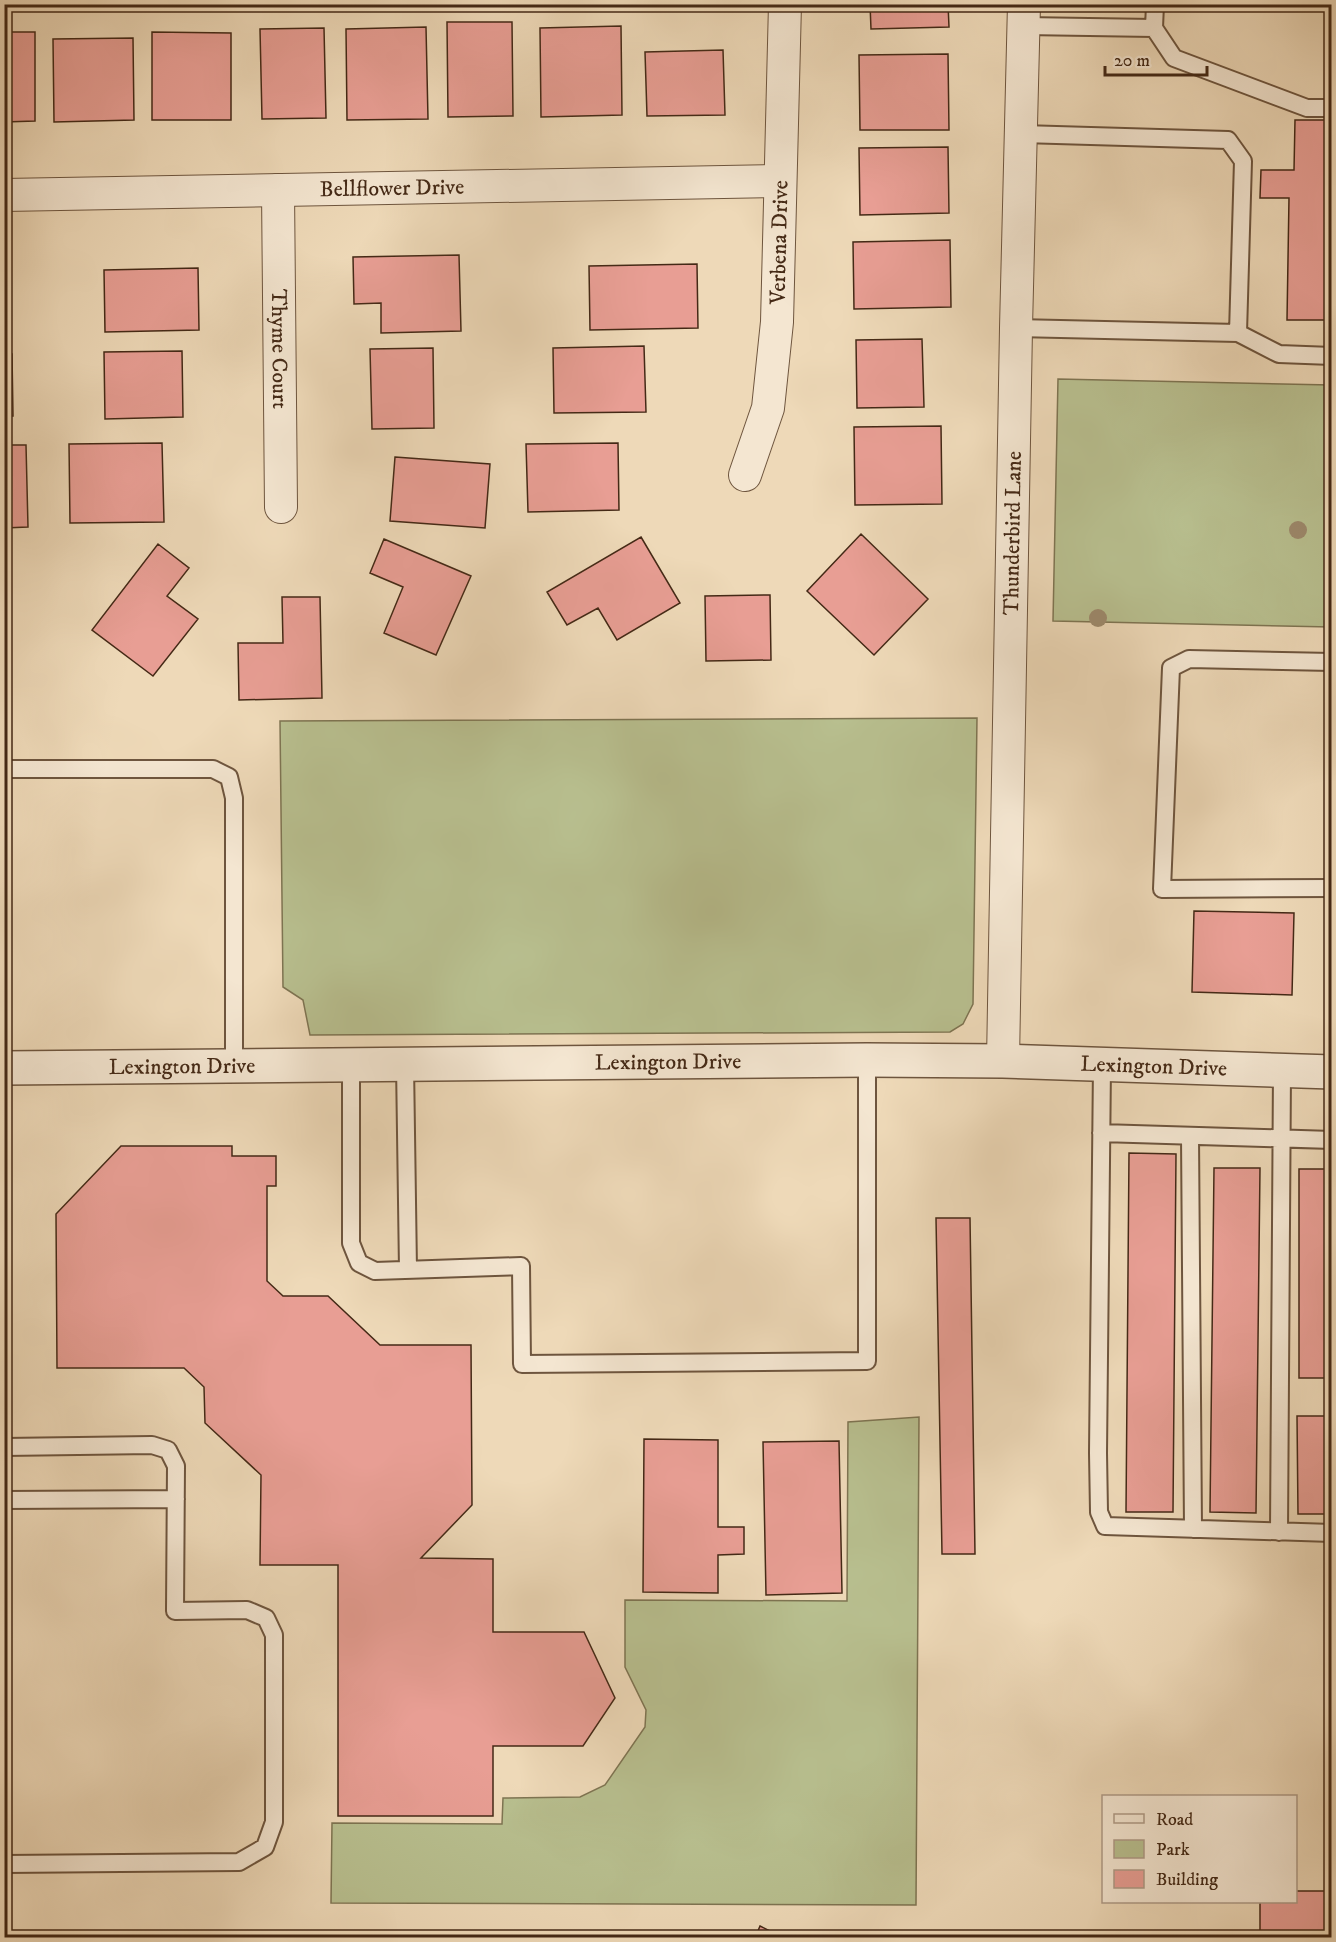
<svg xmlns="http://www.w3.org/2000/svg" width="1336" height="1942" viewBox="0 0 1336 1942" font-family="'IM FELL DW Pica',serif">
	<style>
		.green { fill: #b8bf8f; stroke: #7e7452; stroke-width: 1.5 }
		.building { fill: #e89e94; stroke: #442916; stroke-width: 1.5 }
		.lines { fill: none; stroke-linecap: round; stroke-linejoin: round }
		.service-casing { stroke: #6e553e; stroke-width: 20 }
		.minor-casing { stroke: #6e553e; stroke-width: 34 }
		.tertiary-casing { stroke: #6e553e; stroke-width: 36 }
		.service { stroke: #f4e6d1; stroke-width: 16 }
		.minor { stroke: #f4e6d1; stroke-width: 32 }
		.tertiary { stroke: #f4e6d1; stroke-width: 33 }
		.tree { fill: #9d896c }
		.labels { text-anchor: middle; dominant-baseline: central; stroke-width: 6; stroke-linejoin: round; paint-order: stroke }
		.street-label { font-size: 22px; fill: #442916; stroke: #f4e6d1 }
	</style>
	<rect width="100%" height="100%" fill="#eed9b8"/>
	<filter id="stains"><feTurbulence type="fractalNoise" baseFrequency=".00333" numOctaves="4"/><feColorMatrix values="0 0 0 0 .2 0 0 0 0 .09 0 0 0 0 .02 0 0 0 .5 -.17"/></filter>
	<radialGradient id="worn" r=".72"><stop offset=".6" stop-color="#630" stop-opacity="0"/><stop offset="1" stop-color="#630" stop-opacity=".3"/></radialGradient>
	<path class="green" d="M1058,379L1331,385V627L1053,621Z
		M977,718L973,1004L963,1024L950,1032L310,1035L303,1000L283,987L280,721Z
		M919,1417L916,1905L331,1903L332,1823L502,1824L503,1798L580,1797L605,1785L645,1727L646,1710L625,1667V1600L847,1601L848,1422Z"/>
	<path class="building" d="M870,4H948L949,27L871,29Z
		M447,22H512L513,116L448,117Z
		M621,26L622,115L541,117L540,28Z
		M426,27L428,119L347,120L346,29Z
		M324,28L326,118L262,119L260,29Z
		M4,32H35V121L4,122Z
		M152,32L231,33V120H152Z
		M133,38L134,120L54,122L53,39Z
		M723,50L725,115L647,116L645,52Z
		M948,54L949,130H860L859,55Z
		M1295,120H1332V320H1287L1289,198H1260L1261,170H1294Z
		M948,147L949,213L860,215L859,148Z
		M950,240L951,307L854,309L853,242Z
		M459,255L461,331L381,333V303L354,304L353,257Z
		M697,264L698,328L590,330L589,266Z
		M198,268L199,330L105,332L104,270Z
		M922,339L924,407L857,408L856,340Z
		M644,346L646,412L554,413L553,348Z
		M433,348L434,428L372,429L370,349Z
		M182,351L183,417L105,419L104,352Z
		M4,354H12L13,416H4Z
		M941,426L942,504L855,505L854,427Z
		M162,443L164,522L70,523L69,444Z
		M618,443L619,510L528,512L526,444Z
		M4,445H26L28,527L4,528Z
		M395,457L490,464L485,528L390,521Z
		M861,534L928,599L874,655L807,591Z
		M641,537L680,603L617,640L598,608L567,625L547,592Z
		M384,539L471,576L436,655L384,633L403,587L370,573Z
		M158,544L189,568L167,596L198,619L153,676L92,630Z
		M770,595L771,660L706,661L705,596Z
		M282,597H320L322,698L239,700L238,643H283Z
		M1194,911L1294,913L1292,995L1192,992Z
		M121,1146H232V1156H276V1186H267V1281L283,1296H328L380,1345H471L472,1505L421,1558L493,1559V1632H584L615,1698L583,1746H493V1816H338V1565H260L261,1475L205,1423L204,1387L184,1368H57L56,1214Z
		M1129,1153L1176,1154L1173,1512H1126Z
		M1214,1168H1260L1256,1513L1210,1512Z
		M1299,1169H1332V1378H1299Z
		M936,1218H970L975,1554H942Z
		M1297,1416H1332V1514H1298Z
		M644,1439L718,1440V1527H744V1554L718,1555V1593L643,1592Z
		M839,1441L842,1593L766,1595L763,1442Z
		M1296,1891H1332V1938H1260V1902H1296Z
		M760,1926L784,1938H755Z"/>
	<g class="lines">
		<g class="service-casing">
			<path id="service" d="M1024,26L1154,28L1155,4
				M1154,28L1174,58L1307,108H1332
				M1022,134L1228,140L1243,161L1238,333
				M1016,328L1238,333L1279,354L1332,356
				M1332,662L1189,659L1171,668L1162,889L1332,888
				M4,769H213L229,777L234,798V1066
				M351,1064V1243L359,1263L375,1271L521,1266L522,1364L867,1361V1060
				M405,1064L408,1270
				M1102,1065L1098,1453L1099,1512L1105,1526L1332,1533
				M1101,1133L1332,1140
				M1190,1136L1193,1529
				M4,1447L152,1445L168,1450L176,1466L175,1611L247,1610L266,1618L274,1635V1822L265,1847L239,1862L4,1864
				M4,1500L176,1499
				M1279,1532L1282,1070"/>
		</g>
		<g class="minor-casing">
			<g id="minor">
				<path id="s1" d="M278,190L281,507"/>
				<path id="s2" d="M4,195L780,181"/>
				<path id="s3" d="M745,475L768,408L777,322L785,4"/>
				<path id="s4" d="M1003,1061L1016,328L1024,4"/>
			</g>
		</g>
		<g class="tertiary-casing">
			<g id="tertiary">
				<path id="s5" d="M4,1068L867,1060L1003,1061L1332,1072"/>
			</g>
		</g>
		<use href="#service" class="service"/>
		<use href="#minor" class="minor"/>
		<use href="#tertiary" class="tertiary"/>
	</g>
	<g class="tree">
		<circle cx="1298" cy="530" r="9"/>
		<circle cx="1098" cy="618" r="9"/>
	</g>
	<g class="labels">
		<g class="street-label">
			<text stroke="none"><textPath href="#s2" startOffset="388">Bellflower Drive</textPath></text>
			<text stroke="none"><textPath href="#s3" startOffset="237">Verbena Drive</textPath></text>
			<text stroke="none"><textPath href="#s1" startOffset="159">Thyme Court</textPath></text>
			<text stroke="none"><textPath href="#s4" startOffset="528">Thunderbird Lane</textPath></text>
			<text stroke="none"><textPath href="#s5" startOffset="664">Lexington Drive</textPath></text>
			<text stroke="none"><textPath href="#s5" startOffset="178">Lexington Drive</textPath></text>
			<text stroke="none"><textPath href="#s5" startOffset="1150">Lexington Drive</textPath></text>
		</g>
	</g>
	<rect width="1336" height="1942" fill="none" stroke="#eed9b8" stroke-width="24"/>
	<rect x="6" y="6" width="1324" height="1930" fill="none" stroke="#442916" stroke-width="3"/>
	<rect x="12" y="12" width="1312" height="1918" fill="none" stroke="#442916" stroke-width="1.5"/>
	<rect x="1102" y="1795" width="195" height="108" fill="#f4e6d1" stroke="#ae9a86" stroke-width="1.5"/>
	<rect x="1114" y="1814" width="30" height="9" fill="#f4e6d1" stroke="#ae9a86" stroke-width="1.5"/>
	<text x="1156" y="1825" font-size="18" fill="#442916">Road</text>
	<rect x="1114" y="1840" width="30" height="18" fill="#b8bf8f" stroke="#ae9a86" stroke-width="1.5"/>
	<text x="1156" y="1855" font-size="18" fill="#442916">Park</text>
	<rect x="1114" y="1870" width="30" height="18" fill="#e89e94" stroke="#ae9a86" stroke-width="1.5"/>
	<text x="1156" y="1885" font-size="18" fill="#442916">Building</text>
	<path d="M1105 66v9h102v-9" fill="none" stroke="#442916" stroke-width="3"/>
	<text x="1114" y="66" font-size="18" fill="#442916" stroke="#f4e6d1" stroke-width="4.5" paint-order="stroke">20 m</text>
	<rect width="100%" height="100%" filter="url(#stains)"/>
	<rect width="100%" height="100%" fill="url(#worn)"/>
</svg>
